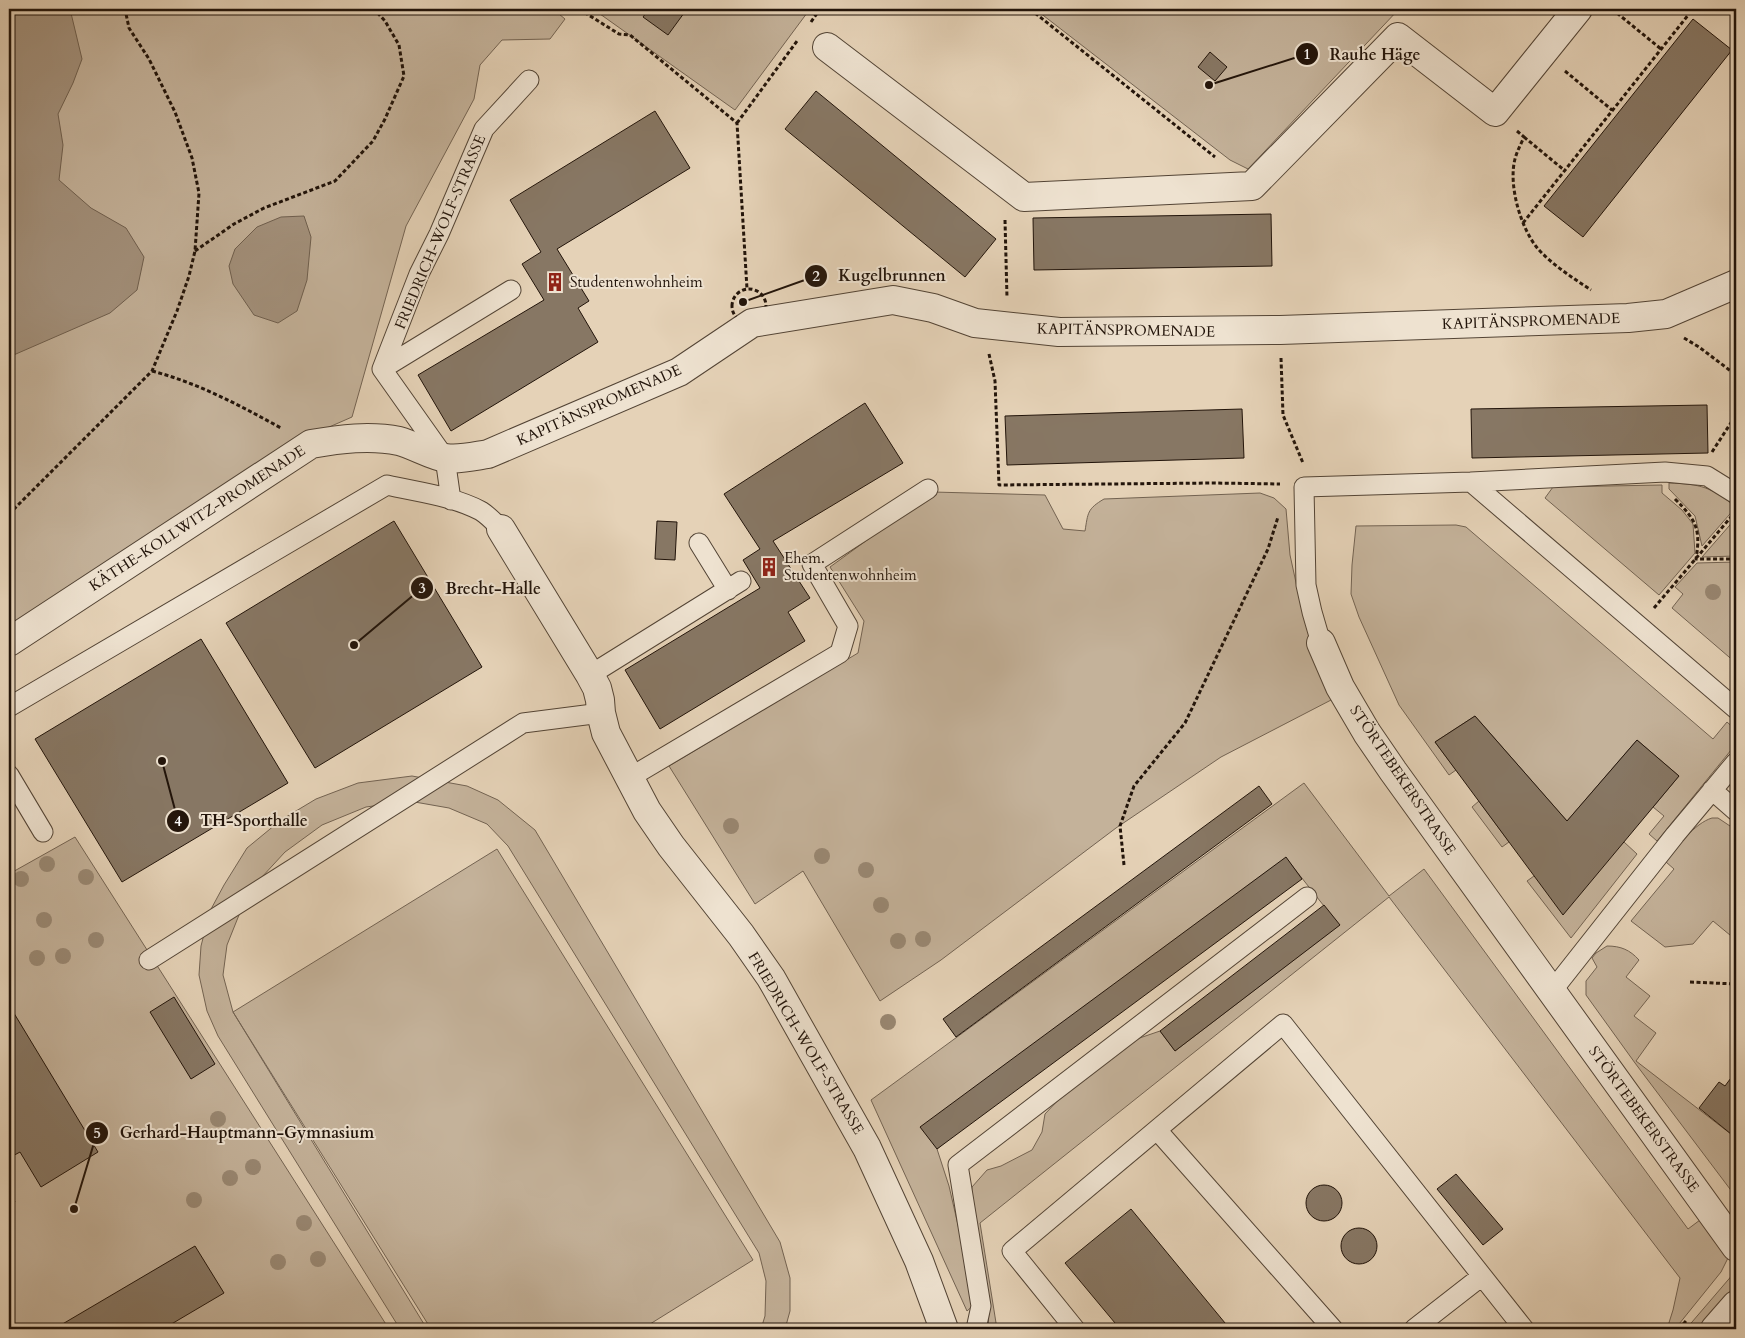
<svg xmlns="http://www.w3.org/2000/svg" width="1745" height="1338" viewBox="0 0 1745 1338" font-family="Cardo,serif">
	<style>
		.green { fill: #c4b29a; stroke: #736352 }
		.water { fill: #a3917c; stroke: #6f5f4e }
		.building { fill: #877764; stroke: #22140a }
		.lines { fill: none; stroke-linecap: round; stroke-linejoin: round }
		.lane-casing { stroke: #534435; stroke-width: 21 }
		.street-casing { stroke: #534435; stroke-width: 30 }
		.path { stroke: #22140a; stroke-width: 3; stroke-dasharray: 4 2.5; stroke-linecap: butt }
		.lane { stroke: #eee2d0; stroke-width: 19 }
		.street { stroke: #eee2d0; stroke-width: 28 }
		.tree { fill: #998873 }
		.labels { text-anchor: middle; dominant-baseline: central; stroke-width: 4; stroke-linejoin: round; paint-order: stroke }
		.street-label { font-size: 15px; fill: #22140a; stroke: #eee2d0 }
		.poi-label { font-size: 15px; fill: #22140a; stroke: #eee2d0; text-anchor: start }
		.leader { fill: none; stroke: #22140a; stroke-width: 2 }
		.callout-dot { fill: #22140a; stroke: #eee2d0; stroke-width: 2 }
		.mark-label { font-size: 15px; text-anchor: middle; font-weight: bold; fill: #fff }
		.callout-label { font-size: 16px; text-anchor: middle; font-weight: bold; fill: #22140a; stroke: #eee2d0; stroke-width: 4; stroke-linejoin: round; paint-order: stroke }
	</style>
	<rect width="100%" height="100%" fill="#e5d2b7"/>
	<filter id="stains"><feTurbulence type="fractalNoise" baseFrequency=".004" numOctaves="4"/><feColorMatrix values="0 0 0 0 .2 0 0 0 0 .09 0 0 0 0 .02 0 0 0 .5 -.17"/></filter>
	<radialGradient id="worn" r=".72"><stop offset=".6" stop-color="#630" stop-opacity="0"/><stop offset="1" stop-color="#630" stop-opacity=".3"/></radialGradient>
	<path class="green" d="M9,9H553L565,19L550,39L502,40L480,65L474,99L406,226L352,417L288,445L9,633Z
		M593,9H810L735,110Z
		M1035,9H1399L1248,169L1230,160Z
		M1669,483C1701,484 1711,487 1736,507L1702,546L1695,516L1669,489Z
		M1662,485V493L1682,510L1693,524L1695,553L1659,595L1545,498L1553,487Z
		M933,492L1045,495L1063,529L1085,531C1088,513 1087,509 1104,499L1260,493L1274,498L1286,509L1290,555L1300,601L1312,647L1333,699L1221,757L1116,828L941,960L880,1001L803,871L755,904L669,766L858,653L864,621L830,567Z
		M1736,518V556L1702,557Z
		M1456,525L1466,527L1713,739L1727,722L1736,730V744L1657,841L1649,834L1664,816L1653,807L1679,776L1637,740L1567,821L1475,716L1435,742L1456,770L1449,775L1399,705L1359,617L1351,594L1352,565L1356,526Z
		M1736,562V663L1672,608L1683,594L1675,587L1697,563Z
		M412,776L467,786L498,800L535,830L780,1242L790,1278V1311L785,1329H761L765,1316L766,1281L759,1253L508,846L487,824L449,808L409,801L366,807L322,825L285,852L261,878L241,910L227,945L223,975L233,1012L497,849L753,1260L642,1329H431L233,1012L427,1329H400L218,1036L207,1011L199,975L201,946L210,911L224,885L247,848L281,820L316,799L358,783Z
		M1304,783L1389,896L1424,869L1688,1229L1704,1217L1729,1256L1721,1272L1675,1329H1667L1673,1310L1680,1278L1389,897L980,1223L997,1329H988L989,1311L971,1202L972,1187L987,1170L1001,1166L1032,1150L1042,1132L1045,1114L1078,1079L1128,1042L1160,1031L1175,1051L1339,925L1286,858L937,1149L949,1186L976,1303L967,1311L871,1100Z
		M1479,801L1509,842L1502,847L1472,807Z
		M1712,818H1718L1736,830V940L1713,921L1693,944L1665,947L1631,921L1674,869L1666,862C1676,847 1695,823 1712,818Z
		M75,837L389,1329H9V874Z
		M1624,842L1637,854L1571,938L1527,881L1534,876Z
		M1607,946C1621,946 1630,950 1639,960L1626,977L1650,996L1634,1016L1656,1033L1636,1061L1736,1138V1197L1635,1063L1586,995V981L1597,967L1592,958L1596,953Z
		M1734,1273C1741,1291 1710,1316 1699,1329H1686Z"/>
	<path class="water" d="M9,9H70L82,59L73,83L58,114L63,145L59,180L91,208L126,228L144,257L137,290L110,313L9,357Z
		M304,216L311,237L307,280L297,311L278,323L254,315L233,284L229,266L235,249L257,227L281,217Z"/>
	<path class="building" d="M649,9H687L668,35L643,17Z
		M1693,19L1732,50L1583,237L1544,206Z
		M1210,52L1227,67L1215,81L1198,67Z
		M816,91L996,239L965,277L785,129Z
		M655,111L690,168L557,249L589,301L578,308L598,342L451,431L418,375L544,300L522,264L541,252L510,200Z
		M1271,214L1272,266L1034,270L1033,218Z
		M865,403L903,463L773,541L810,598L788,612L805,641L660,729L625,670L760,588L743,560L760,549L724,494Z
		M1707,405L1708,453L1472,458L1471,409Z
		M1242,409L1244,458L1007,465L1005,416Z
		M394,521L482,667L315,768L226,623Z
		M657,521L677,522L675,560L655,559Z
		M201,639L288,783L122,882L35,739Z
		M1475,716L1567,821L1637,740L1679,776L1563,915L1435,742Z
		M1259,786L1272,804L956,1037L943,1019Z
		M1286,857L1302,879L937,1149L920,1127Z
		M1324,905L1340,925L1175,1051L1160,1031Z
		M174,997L215,1064L191,1079L150,1012Z
		M9,1005L98,1152L41,1187L20,1152L9,1158V1142L13,1140L9,1133Z
		M1736,1071V1138L1699,1108L1719,1082L1725,1086Z
		M1456,1174L1503,1229L1483,1245L1437,1189Z
		M1306 1203a18 18 0 1 1 36 0a18 18 0 1 1-36 0Z
		M9,1191L15,1202L9,1206Z
		M1131,1209L1230,1329H1120L1065,1263Z
		M1341 1246a18 18 0 1 1 36 0a18 18 0 1 1-36 0Z
		M195,1246L224,1293L163,1329H54Z"/>
	<g class="lines">
		<g class="lane-casing">
			<path id="lane" d="M382,369L419,274L439,234L484,129L529,80
				M382,369L511,290
				M382,369L445,458L451,500
				M1471,482L1665,472L1707,476L1736,494
				M699,543L728,590
				M1321,643L1312,612L1306,585L1304,487L1471,482L1736,709
				M590,675L741,581
				M9,707L387,485C417,492 453,496 481,511C489,516 495,523 501,529
				M9,775L43,832
				M629,778L840,653L848,626L812,564L928,489
				M1712,790L1736,811
				M149,960L523,723L601,713
				M1552,991L1675,835L1736,762
				M1157,1130L1333,1329
				M976,1329L981,1306L958,1165L1307,897
				M1075,1329L1012,1251L1283,1024L1524,1329
				M1414,1329L1482,1276"/>
		</g>
		<g class="street-casing">
			<path id="street" d="M827,47L1024,197L1252,186L1398,37L1495,112L1578,9
				M501,529L590,675L597,688L600,700L601,713L606,733L647,811L671,846L741,935L771,978L867,1148L919,1261L944,1329
				M9,642L311,444C340,439 370,435 399,441C414,445 432,456 446,458C460,460 475,456 488,454L679,372L752,323L893,300L933,308L975,323L1059,332L1280,330L1628,318L1666,314L1736,284
				M1321,643L1340,687L1367,733L1393,771L1736,1247
				M1715,1329L1736,1305"/>
		</g>
		<path class="path" d="M579,9L619,34L630,35L737,123L747,289
			M1030,9L1215,157
			M1612,9L1661,49
			M811,22L820,9
			M1565,71L1612,110
			M737,123L797,41
			M1517,131L1524,137C1521,144 1517,151 1515,159C1508,185 1521,230 1539,250C1554,266 1573,278 1591,290
			M1524,137L1564,170
			M1005,220L1007,298
			M1523,223L1693,9
			M195,251L234,224L264,208L335,181L373,141L385,119L404,76L399,45L385,21L374,9
			M732 306a17 17 0 1 1 34 0a17 17 0 1 1-34 0Z
			M1684,338L1699,347L1736,375
			M989,354L995,381L999,485L1213,483L1280,484
			M1281,358L1283,415L1303,463
			M152,371C198,383 239,405 281,428
			M1712,452L1736,415
			M1675,499C1696,520 1701,529 1696,559H1736
			M9,514L152,371L177,311L189,276L195,251L199,193L192,158L175,112L149,59L129,28L125,9
			M1654,608L1731,517
			M1124,865L1120,826L1134,786L1185,723L1268,549L1278,517
			M1690,982L1736,984
			M1679,1329L1686,1321"/>
		<use href="#lane" class="lane"/>
		<use href="#street" class="street"/>
	</g>
	<g class="tree">
		<circle cx="1713" cy="592" r="8"/>
		<circle cx="731" cy="826" r="8"/>
		<circle cx="822" cy="856" r="8"/>
		<circle cx="47" cy="864" r="8"/>
		<circle cx="866" cy="870" r="8"/>
		<circle cx="86" cy="877" r="8"/>
		<circle cx="21" cy="879" r="8"/>
		<circle cx="881" cy="905" r="8"/>
		<circle cx="44" cy="920" r="8"/>
		<circle cx="923" cy="939" r="8"/>
		<circle cx="96" cy="940" r="8"/>
		<circle cx="898" cy="941" r="8"/>
		<circle cx="63" cy="956" r="8"/>
		<circle cx="37" cy="958" r="8"/>
		<circle cx="888" cy="1022" r="8"/>
		<circle cx="218" cy="1119" r="8"/>
		<circle cx="253" cy="1167" r="8"/>
		<circle cx="230" cy="1178" r="8"/>
		<circle cx="194" cy="1200" r="8"/>
		<circle cx="304" cy="1223" r="8"/>
		<circle cx="318" cy="1259" r="8"/>
		<circle cx="278" cy="1262" r="8"/>
	</g>
	<defs>
		<g id="building-bare" transform="scale(1.5)"><path d="M-4-6H4V6H1V3H-1V6H-4ZM-2.5-4.3h1.7v1.8h-1.7ZM.8-4.3h1.7v1.8H.8ZM-2.5-1h1.7V.8h-1.7ZM.8-1h1.7V.8H.8Z" fill="#8f2418" stroke="#eee2d0" stroke-width="2.5" paint-order="stroke"/></g>
	</defs>
	<g fill-rule="evenodd">
		<use href="#building-bare" x="555" y="282"/>
		<use href="#building-bare" x="769" y="567"/>
	</g>
	<g class="labels">
		<g class="street-label">
			<text transform="translate(440 232) rotate(-67)">FRIEDRICH-WOLF-STRASSE</text>
			<text transform="translate(1531 321) rotate(-2)">KAPITÄNSPROMENADE</text>
			<text transform="translate(1126 330) rotate(1)">KAPITÄNSPROMENADE</text>
			<text transform="translate(599 405) rotate(-24)">KAPITÄNSPROMENADE</text>
			<text transform="translate(197 518) rotate(-33)">KÄTHE-KOLLWITZ-PROMENADE</text>
			<text transform="translate(1403 780) rotate(56)">STÖRTEBEKERSTRASSE</text>
			<text transform="translate(806 1043) rotate(59)">FRIEDRICH-WOLF-STRASSE</text>
			<text transform="translate(1644 1119) rotate(54)">STÖRTEBEKERSTRASSE</text>
		</g>
		<g class="poi-label">
			<text x="570" y="282">Studentenwohnheim</text>
			<text x="784" y="558">Ehem.<tspan x="784" dy="17">Studentenwohnheim</tspan></text>
		</g>
	</g>
	<path class="leader" d="M1209 85L1307 54M743 302L816 276M354 645L422 588M162 761L178 821M74 1209L97 1133"/>
	<g class="callout-dot">
		<circle cx="1209" cy="85" r="5"/>
		<circle cx="743" cy="302" r="5"/>
		<circle cx="354" cy="645" r="5"/>
		<circle cx="162" cy="761" r="5"/>
		<circle cx="74" cy="1209" r="5"/>
		<circle cx="1307" cy="54" r="12"/>
		<circle cx="816" cy="276" r="12"/>
		<circle cx="422" cy="588" r="12"/>
		<circle cx="178" cy="821" r="12"/>
		<circle cx="97" cy="1133" r="12"/>
	</g>
	<g class="mark-label">
		<text x="1307" y="59">1</text>
		<text x="816" y="281">2</text>
		<text x="422" y="593">3</text>
		<text x="178" y="826">4</text>
		<text x="97" y="1138">5</text>
	</g>
	<g class="callout-label">
		<text x="1375" y="60">Rauhe Häge</text>
		<text x="892" y="281">Kugelbrunnen</text>
		<text x="493" y="594">Brecht-Halle</text>
		<text x="254" y="826">TH-Sporthalle</text>
		<text x="247" y="1138">Gerhard-Hauptmann-Gymnasium</text>
	</g>
	<rect width="1745" height="1338" fill="none" stroke="#e5d2b7" stroke-width="30"/>
	<rect x="10" y="10" width="1725" height="1318" fill="none" stroke="#22140a" stroke-width="2.5"/>
	<rect x="15" y="15" width="1715" height="1308" fill="none" stroke="#22140a"/>
	<rect width="100%" height="100%" filter="url(#stains)"/>
	<rect width="100%" height="100%" fill="url(#worn)"/>
</svg>
